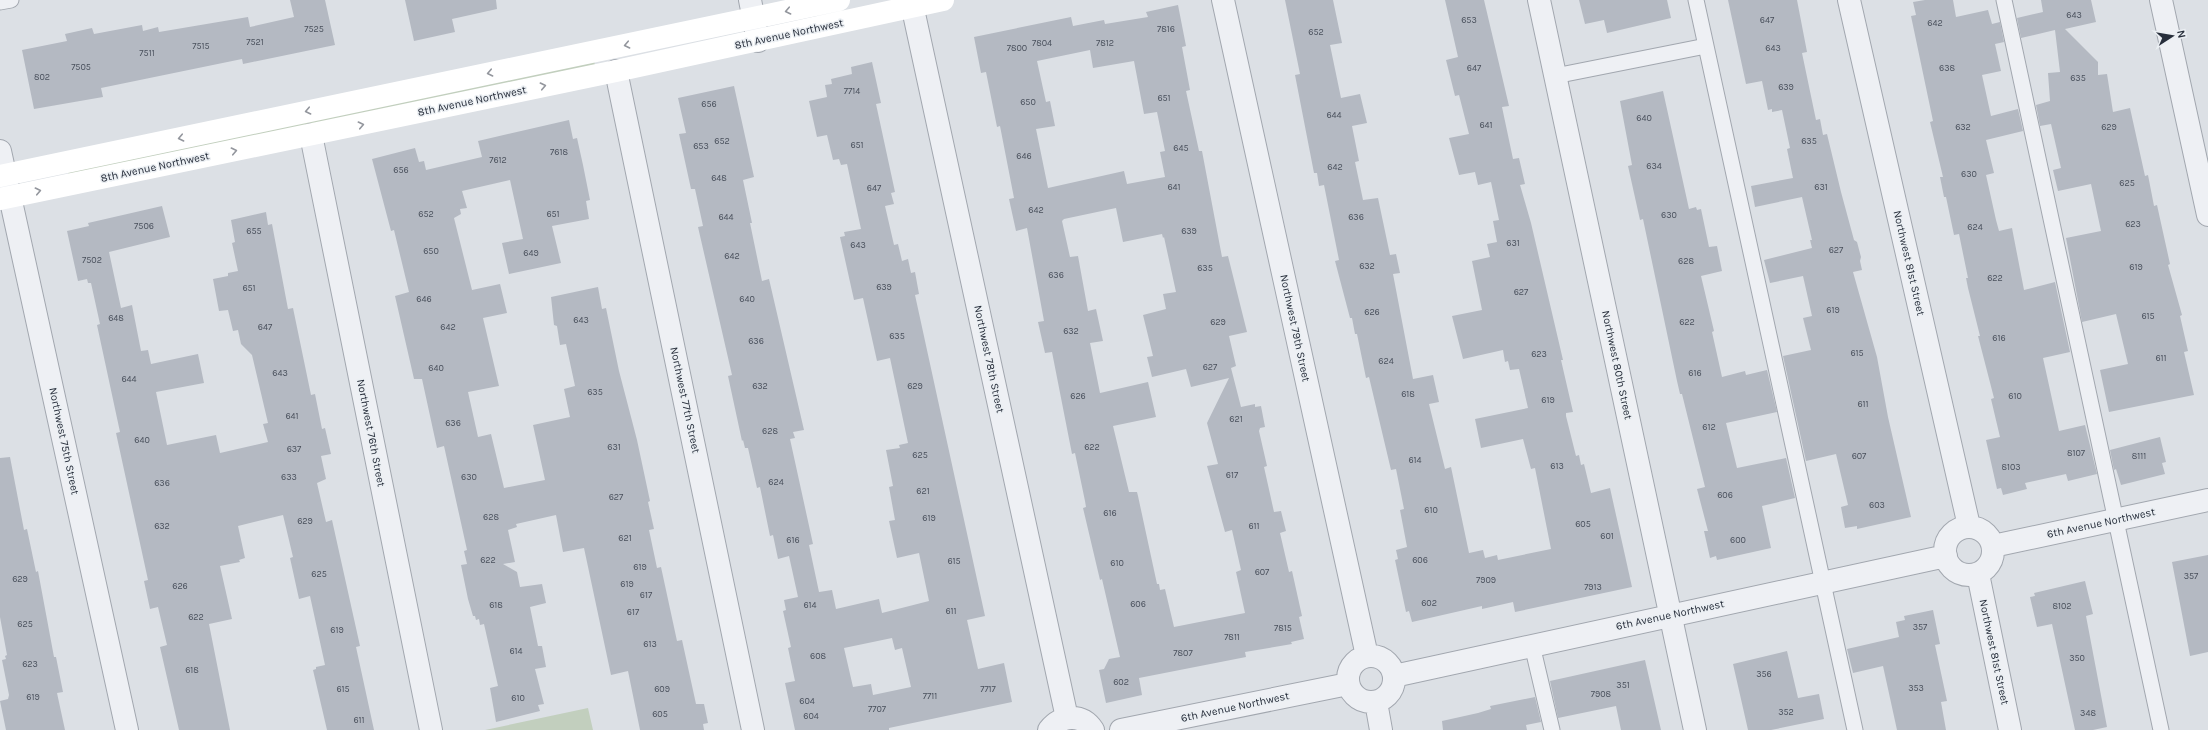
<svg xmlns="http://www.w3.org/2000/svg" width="2208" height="730" viewBox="0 0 2208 730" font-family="Karla,sans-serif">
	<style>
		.green { fill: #c2cfbe }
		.building { fill: #b4b9c2; fill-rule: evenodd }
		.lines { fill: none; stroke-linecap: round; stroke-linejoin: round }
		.service-casing { stroke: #a2a7af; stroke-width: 17 }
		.minor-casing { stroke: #a2a7af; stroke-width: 24 }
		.tertiary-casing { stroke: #a2a7af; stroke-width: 24 }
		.service { stroke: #eef0f4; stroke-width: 15 }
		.minor { stroke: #eef0f4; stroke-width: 22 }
		.tertiary { stroke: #eef0f4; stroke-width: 22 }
		.secondary { stroke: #fff; stroke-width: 22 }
		.oneway { stroke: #93969d }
		.labels { text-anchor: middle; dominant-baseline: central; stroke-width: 3; stroke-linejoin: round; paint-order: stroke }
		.number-label { font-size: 9px; fill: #4a515d }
		.street-label { font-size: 11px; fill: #272e3b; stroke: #ebeff3 }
	</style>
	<rect width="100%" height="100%" fill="#dce0e5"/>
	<path class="green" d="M594,59L595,66L69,176L67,168Z
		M588,708L593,730H485Z"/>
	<path class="building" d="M290,0H325L335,45L243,64L242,59L101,88L103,97L34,109L22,50L67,41L65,34L92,28L94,34L142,25L143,31L158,27L159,32L248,17L250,27L294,17Z
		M405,0H496L497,9L452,19L455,32L414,41Z
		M1285,0H1333L1342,43L1330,45L1341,98L1360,94L1367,123L1352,126L1359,161L1355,162L1363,200L1378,198L1390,255L1396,254L1400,273L1393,274L1413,379L1433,375L1439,402L1429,404L1445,469L1451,467L1469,553L1483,550L1485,558L1497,555L1498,560L1551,549L1535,468L1531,469L1523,439L1481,448L1475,419L1528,408L1519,369L1510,370L1508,361L1505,362L1503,350L1463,359L1452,316L1482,310L1472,261L1490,257L1487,244L1497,242L1493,221L1499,220L1491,182L1478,185L1475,172L1459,175L1449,138L1469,134L1459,95L1455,96L1446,60L1458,57L1445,0H1484L1509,106L1502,107L1513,159L1519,158L1525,184L1520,185L1531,223L1563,360H1561L1573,412L1566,413V416L1576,456L1579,455L1581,465L1584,464L1591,493L1610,488L1632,587L1515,612L1513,602L1482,609V606L1412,622L1409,611L1406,612L1395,560L1398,559L1396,550L1407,547L1400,510L1404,509L1396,469L1391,470L1369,377L1366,378L1357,334H1355L1352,318H1350L1335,261L1339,260L1324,185L1319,186L1317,173H1314L1295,75L1300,74Z
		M1579,0H1667L1671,18L1607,33L1604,20L1585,24Z
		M1728,0H1797L1807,52L1802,53L1816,120L1820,119L1823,135L1827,134L1841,192L1854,240L1857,242L1861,257L1860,261L1862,270L1853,272L1877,357L1888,417L1911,517L1857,529V526L1845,528L1841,507L1848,505L1836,454L1806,461L1783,356L1811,350L1803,318L1812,316L1803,276L1770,283L1764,260L1812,248L1810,240H1812L1802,197L1755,207L1751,186L1793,178L1787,149L1790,148L1782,110L1772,112V109L1768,110L1762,81L1746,84Z
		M1925,0H1953L1956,17L1988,10L1992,24L2000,22L2004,42L1995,44L2001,71L1982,75L1991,116L2018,109L2023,131L1986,140L1994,173L1986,175L1996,220L1999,231L2012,228L2024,290L2055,282L2070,352L2043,358L2059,431L2085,425L2097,474L2068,481L2066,474L2025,483L2027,489L2003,495L2001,488L1997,489L1986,440L2000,437L1991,399L1994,398L1978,336H1980L1968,288L1966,278H1968L1959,234L1954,235L1946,197H1944L1940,177H1943L1930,122L1933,121L1911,16L1916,15L1913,2Z
		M2041,0H2091L2096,22L2065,29L2098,62V75L2107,74L2113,112L2130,108L2145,176L2148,175L2154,206L2157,205L2170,264L2168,265L2182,315L2180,316L2188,351L2184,352L2194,395L2109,412L2100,370L2128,364L2116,314L2082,322L2066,238L2101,231L2091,184L2058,191L2053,170L2061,168L2051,124L2040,126L2036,105L2050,101L2048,73L2060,72L2055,30L2021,38L2017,18L2043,12Z
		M1178,5L1186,46L1182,47L1190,90L1186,91L1199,151H1202L1222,257L1228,256L1247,332L1229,336L1236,366L1231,368L1241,407L1255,404V407L1261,406L1265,427L1260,428L1259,431L1267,466L1264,467L1274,512L1281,511L1286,531L1280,533L1289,572L1292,571L1302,616L1299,617L1304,639L1291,642L1292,644L1245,652L1246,657L1139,678L1142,695L1106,703L1099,670L1104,669L1109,659L1120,657L1102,579L1100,580L1083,508L1086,507L1085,501L1075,453L1072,454L1052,352L1045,353L1038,322L1044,321L1027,228L1016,231L1009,199L1014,198L1000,126L997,127L986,72L981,73L974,37L1071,17L1073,26L1104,20L1105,24L1148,17L1146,12ZM1090,50L1093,68L1134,61L1144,114L1157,112L1165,151L1160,152L1165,177L1127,184L1124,171L1048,188L1036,129L1055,126L1050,101L1046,102L1037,61ZM1116,208L1123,242L1162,234L1163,238L1164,237L1176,292L1163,294L1166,309L1143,315L1153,356L1147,357L1152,377L1186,369L1191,387L1229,378L1207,423L1218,464L1207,466L1225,532L1232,530L1241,570L1236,572L1245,613L1174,627L1165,589L1160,590L1159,584H1157L1138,496L1137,492H1129L1113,426L1156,417L1148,382L1100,393L1090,343L1103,341L1096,309L1088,311L1078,256L1070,257L1062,221L1064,219Z
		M872,62L881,103L876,104L895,192L891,193L894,204L885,206L894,245L898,244L902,261L908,259L911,273L915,272L919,294L915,295L985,616L967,620L978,669L1004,663L1012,702L889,728V730H795L785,683L795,681L788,648L791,647L783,611L786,610L784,600L798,597L789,556L778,559L773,535L770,536L760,487L757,488L748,448H745L743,440L742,441L728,376L732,375L698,227L703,226L695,189H691L679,134L686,133L678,98L734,86L754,177L743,180L752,223H750L762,281L769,279L804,430L793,432L795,438L790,439L813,544L809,545L819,592L832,590L836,609L879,599L882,613L929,601L919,553L897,558L889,521L895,520L889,487L893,486L886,450L900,448L899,445L908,443L890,358L877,361L863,298L854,300L840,237L845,236L844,232L861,229L847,164L841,165L839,159L833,160L827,135L817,137L809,101L827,97L825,85L832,84L831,79L852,74L851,67ZM892,638L895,650L902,648L911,687L873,695L871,684L853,687L844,648Z
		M1663,91L1689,209L1696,207L1697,210L1701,209L1709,247L1717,246L1722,271L1701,276L1714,331L1712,332L1722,377L1745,371L1746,375L1767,370L1777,412L1726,423L1737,468L1786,458L1795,498L1762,506L1771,548L1717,560L1716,556L1710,558L1704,531H1708L1697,489L1705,487L1682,394H1680L1677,381L1643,219L1640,220L1628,166L1632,165L1620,101Z
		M569,120L573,139L577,138L583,165L590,200L586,201L589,219L552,226L561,263L509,274L502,243L523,239L510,180L462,191L467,208L460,209L461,214L454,218L472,290L500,284L507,313L483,318L499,386L468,392L478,437L491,434L504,488L545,480L533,425L570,417L564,389L575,386L566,344L560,345L557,326L554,325L551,297L598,287L602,309L606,308L619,371L637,440L650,501L648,502L654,529L649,530L657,568L661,567L677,641L682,640L696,704H704L708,723L703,724L704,730H640L628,671L611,675L584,548L563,552L556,515L516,524L517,527L508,530L515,562L503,564L517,572L520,587L542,584L546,603L530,607L538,646H542L546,667L535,669L544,704L538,705L540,711L496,722L490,688L498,686L484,624L480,625L479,619L476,620L475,616H473L468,599L461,565L467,564L464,551L467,550L444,446L437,448L422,379H414L395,296L409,292L394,230L391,231L372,159L415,148L419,162L424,161L426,170L482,157L478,141Z
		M162,206L170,237L109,252L121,308L132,305L141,351L148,350L151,364L198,354L204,383L156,392L167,445L216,435L220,453L268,442L263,424L268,423L252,355L241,344L238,330L233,331L228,310L219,311L213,279L228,276V273L238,271L232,243L235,242L231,220L266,212L268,225L272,224L288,309L293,308L311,395L315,394L322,429L325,428L331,454L321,456L326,479L317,483L326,522L332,520L360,646L356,647L374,730H327L313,670L316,669V667L325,665L310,596L299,599L290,558L293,557L283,515L238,526L245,558L239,560L240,562L220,566L232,619L209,624L230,730H179L160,647L167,645L158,607L150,609L144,581L148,580L116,433L120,432L97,325L100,324L91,283H88L87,279L78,281L67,231L89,226L88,223Z
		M2160,437L2166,462L2162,463L2165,474L2121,485L2116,469L2114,470L2110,450Z
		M10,457L24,530L27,529L36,572L38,571L54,657H56L63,692L57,693L65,730H6L0,701L8,699L9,695L2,660L6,659L5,656L7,655L0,617V458Z
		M2208,555V652L2190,656L2172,562Z
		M2085,581L2093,614L2086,616L2107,727L2093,730H2075L2052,624L2037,627L2030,597L2035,596L2034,593Z
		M1933,610L1940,644L1935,645L1947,701L1941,702L1946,730H1897L1883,666L1853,673L1847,649L1899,637L1896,622L1905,620L1904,616Z
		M1787,651L1798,698L1819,694L1824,719L1771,730H1748L1733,664Z
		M1645,660L1661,730H1621L1616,706L1558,718L1550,681Z
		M1535,697L1541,722L1526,725L1527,730H1443L1442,721L1478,713L1491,709L1490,706Z"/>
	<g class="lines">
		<g class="service-casing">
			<path id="service" d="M1696,0L1855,730
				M2004,0L2161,730
				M0,2L11,0
				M1555,76L1706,46
				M1532,645L1552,730"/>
		</g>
		<g class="minor-casing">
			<path id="minor" d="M750,0L758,41
				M911,0L1067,718
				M1223,0L1367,656
				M1849,0L1969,526
				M2161,0L2208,215
				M616,71L753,730
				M311,135L431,730
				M0,151L127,730
				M1945 551a24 24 0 1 1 48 0a24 24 0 1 1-48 0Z
				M1993,546L2208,500
				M1978,574L2010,730
				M1348 679a23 23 0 1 1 46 0a23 23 0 1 1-46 0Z
				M1394,676L1946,556
				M1376,702L1381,730
				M1049,730C1061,715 1082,713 1093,730
				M1121,730L1348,684"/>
		</g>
		<g class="tertiary-casing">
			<path id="tertiary" d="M1539,0L1695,730"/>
		</g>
		<use href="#service" class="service"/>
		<use href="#minor" class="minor"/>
		<use href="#tertiary" class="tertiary"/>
		<path class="secondary" d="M0,176L839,0
			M0,199L616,71L943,0"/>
	</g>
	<defs><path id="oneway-chevron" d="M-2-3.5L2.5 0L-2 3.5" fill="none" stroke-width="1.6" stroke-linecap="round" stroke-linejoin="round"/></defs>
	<g class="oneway">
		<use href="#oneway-chevron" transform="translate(788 11) rotate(168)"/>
		<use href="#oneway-chevron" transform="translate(627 45) rotate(168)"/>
		<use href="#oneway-chevron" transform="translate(490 73) rotate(168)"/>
		<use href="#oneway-chevron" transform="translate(543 86) rotate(-12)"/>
		<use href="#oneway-chevron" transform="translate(308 111) rotate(168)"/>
		<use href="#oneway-chevron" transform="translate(361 125) rotate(-12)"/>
		<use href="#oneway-chevron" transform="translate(181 138) rotate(168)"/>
		<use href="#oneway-chevron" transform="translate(234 151) rotate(-12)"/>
		<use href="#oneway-chevron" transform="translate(38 191) rotate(-12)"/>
	</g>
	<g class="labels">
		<g class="number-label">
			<text x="2074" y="15">643</text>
			<text x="1469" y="20">653</text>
			<text x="1767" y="20">647</text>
			<text x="1935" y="23">642</text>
			<text x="314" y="29">7525</text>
			<text x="1166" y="29">7816</text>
			<text x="1316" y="32">652</text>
			<text x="255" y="42">7521</text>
			<text x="1042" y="43">7804</text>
			<text x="1105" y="43">7812</text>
			<text x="201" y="46">7515</text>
			<text x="1017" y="48">7800</text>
			<text x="1773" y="48">643</text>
			<text x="147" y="53">7511</text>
			<text x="81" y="67">7505</text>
			<text x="1474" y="68">647</text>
			<text x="1947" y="68">638</text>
			<text x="42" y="77">802</text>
			<text x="2078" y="78">635</text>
			<text x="1786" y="87">639</text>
			<text x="852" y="91">7714</text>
			<text x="1164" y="98">651</text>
			<text x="1028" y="102">650</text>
			<text x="709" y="104">656</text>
			<text x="1334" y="115">644</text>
			<text x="1644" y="118">640</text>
			<text x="1486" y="125">641</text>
			<text x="1963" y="127">632</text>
			<text x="2109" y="127">629</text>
			<text x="722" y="141">652</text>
			<text x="1809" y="141">635</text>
			<text x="857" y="145">651</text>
			<text x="701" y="146">653</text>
			<text x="1181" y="148">645</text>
			<text x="559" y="152">7618</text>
			<text x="1024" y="156">646</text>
			<text x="498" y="160">7612</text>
			<text x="1654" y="166">634</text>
			<text x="1335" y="167">642</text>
			<text x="401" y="170">656</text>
			<text x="1969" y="174">630</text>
			<text x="719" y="178">648</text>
			<text x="2127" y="183">625</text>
			<text x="1174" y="187">641</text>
			<text x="1821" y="187">631</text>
			<text x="874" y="188">647</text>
			<text x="1036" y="210">642</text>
			<text x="426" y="214">652</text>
			<text x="553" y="214">651</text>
			<text x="1669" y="215">630</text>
			<text x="726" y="217">644</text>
			<text x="1356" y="217">636</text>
			<text x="2133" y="224">623</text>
			<text x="144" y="226">7506</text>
			<text x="1975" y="227">624</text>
			<text x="254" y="231">655</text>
			<text x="1189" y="231">639</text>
			<text x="1513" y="243">631</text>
			<text x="858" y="245">643</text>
			<text x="1836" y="250">627</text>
			<text x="431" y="251">650</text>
			<text x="531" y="253">649</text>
			<text x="732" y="256">642</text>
			<text x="92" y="260">7502</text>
			<text x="1686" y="261">628</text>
			<text x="1367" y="266">632</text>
			<text x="2136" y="267">619</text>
			<text x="1205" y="268">635</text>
			<text x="1056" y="275">636</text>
			<text x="1995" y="278">622</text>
			<text x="884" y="287">639</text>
			<text x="249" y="288">651</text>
			<text x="1521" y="292">627</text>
			<text x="424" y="299">646</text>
			<text x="747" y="299">640</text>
			<text x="1833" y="310">619</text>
			<text x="1372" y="312">626</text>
			<text x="2148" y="316">615</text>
			<text x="116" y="318">648</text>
			<text x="581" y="320">643</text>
			<text x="1218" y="322">629</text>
			<text x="1687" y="322">622</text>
			<text x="265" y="327">647</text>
			<text x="448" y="327">642</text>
			<text x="1071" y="331">632</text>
			<text x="897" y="336">635</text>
			<text x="1999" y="338">616</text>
			<text x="756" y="341">636</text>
			<text x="1857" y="353">615</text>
			<text x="1539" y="354">623</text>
			<text x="2161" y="358">611</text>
			<text x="1386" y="361">624</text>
			<text x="1210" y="367">627</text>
			<text x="436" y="368">640</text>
			<text x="280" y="373">643</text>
			<text x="1695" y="373">616</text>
			<text x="129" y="379">644</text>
			<text x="760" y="386">632</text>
			<text x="915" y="386">629</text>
			<text x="595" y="392">635</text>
			<text x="1408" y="394">618</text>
			<text x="1078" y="396">626</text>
			<text x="2015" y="396">610</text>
			<text x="1548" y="400">619</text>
			<text x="1863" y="404">611</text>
			<text x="292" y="416">641</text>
			<text x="1236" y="419">621</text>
			<text x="453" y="423">636</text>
			<text x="1709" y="427">612</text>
			<text x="770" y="431">628</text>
			<text x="142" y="440">640</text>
			<text x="614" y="447">631</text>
			<text x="1092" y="447">622</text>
			<text x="294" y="449">637</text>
			<text x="2076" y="453">8107</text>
			<text x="920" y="455">625</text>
			<text x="1859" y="456">607</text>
			<text x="2139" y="456">8111</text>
			<text x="1415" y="460">614</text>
			<text x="1557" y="466">613</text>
			<text x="2011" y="467">8103</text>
			<text x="1232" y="475">617</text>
			<text x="289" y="477">633</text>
			<text x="469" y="477">630</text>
			<text x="776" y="482">624</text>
			<text x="162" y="483">636</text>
			<text x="923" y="491">621</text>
			<text x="1725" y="495">606</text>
			<text x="616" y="497">627</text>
			<text x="1877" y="505">603</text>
			<text x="1431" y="510">610</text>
			<text x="1110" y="513">616</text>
			<text x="491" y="517">628</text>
			<text x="929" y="518">619</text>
			<text x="305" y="521">629</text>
			<text x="1583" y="524">605</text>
			<text x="162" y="526">632</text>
			<text x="1254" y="526">611</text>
			<text x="1607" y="536">601</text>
			<text x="625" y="538">621</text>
			<text x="793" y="540">616</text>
			<text x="1738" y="540">600</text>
			<text x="488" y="560">622</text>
			<text x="1420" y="560">606</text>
			<text x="954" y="561">615</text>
			<text x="1117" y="563">610</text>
			<text x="640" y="567">619</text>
			<text x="1262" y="572">607</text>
			<text x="319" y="574">625</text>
			<text x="2191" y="576">357</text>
			<text x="20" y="579">629</text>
			<text x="1486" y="580">7909</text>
			<text x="627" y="584">619</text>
			<text x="180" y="586">626</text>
			<text x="1593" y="587">7913</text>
			<text x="646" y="595">617</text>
			<text x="1429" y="603">602</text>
			<text x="1138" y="604">606</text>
			<text x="496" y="605">618</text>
			<text x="810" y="605">614</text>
			<text x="2062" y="606">8102</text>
			<text x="951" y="611">611</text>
			<text x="633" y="612">617</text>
			<text x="196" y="617">622</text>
			<text x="25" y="624">625</text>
			<text x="1920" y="627">357</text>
			<text x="1283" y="628">7815</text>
			<text x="337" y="630">619</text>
			<text x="1232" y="637">7811</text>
			<text x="650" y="644">613</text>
			<text x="516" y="651">614</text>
			<text x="1183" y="653">7807</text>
			<text x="818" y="656">608</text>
			<text x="2077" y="658">350</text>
			<text x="30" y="664">623</text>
			<text x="192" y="670">618</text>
			<text x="1764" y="674">356</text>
			<text x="1121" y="682">602</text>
			<text x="1623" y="685">351</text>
			<text x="1916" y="688">353</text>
			<text x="343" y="689">615</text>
			<text x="662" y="689">609</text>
			<text x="988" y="689">7717</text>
			<text x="1601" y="694">7908</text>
			<text x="930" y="696">7711</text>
			<text x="33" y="697">619</text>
			<text x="518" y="698">610</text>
			<text x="807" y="701">604</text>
			<text x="877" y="709">7707</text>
			<text x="1786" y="712">352</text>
			<text x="2088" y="713">348</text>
			<text x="660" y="714">605</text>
			<text x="811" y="716">604</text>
			<text x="359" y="720">611</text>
		</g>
		<g class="street-label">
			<text transform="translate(789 34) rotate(-12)">8th Avenue Northwest</text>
			<text transform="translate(472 101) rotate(-12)">8th Avenue Northwest</text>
			<text transform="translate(155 167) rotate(-12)">8th Avenue Northwest</text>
			<text transform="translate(1909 263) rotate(77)">Northwest 81st Street</text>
			<text transform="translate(1295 328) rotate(78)">Northwest 79th Street</text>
			<text transform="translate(989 359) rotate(78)">Northwest 78th Street</text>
			<text transform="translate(1617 365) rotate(78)">Northwest 80th Street</text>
			<text transform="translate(685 400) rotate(78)">Northwest 77th Street</text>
			<text transform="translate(371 433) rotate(79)">Northwest 76th Street</text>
			<text transform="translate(64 441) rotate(78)">Northwest 75th Street</text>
			<text transform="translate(2101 523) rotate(-12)">6th Avenue Northwest</text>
			<text transform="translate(1670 615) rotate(-12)">6th Avenue Northwest</text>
			<text transform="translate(1994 652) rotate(78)">Northwest 81st Street</text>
			<text transform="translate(1235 707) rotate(-12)">6th Avenue Northwest</text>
		</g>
	</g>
	<g transform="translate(2172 36) rotate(78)" stroke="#ebeff3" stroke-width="3" paint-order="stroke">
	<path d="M0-3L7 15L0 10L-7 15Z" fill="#272e3b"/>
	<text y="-6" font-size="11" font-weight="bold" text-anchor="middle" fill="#272e3b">N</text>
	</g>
</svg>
